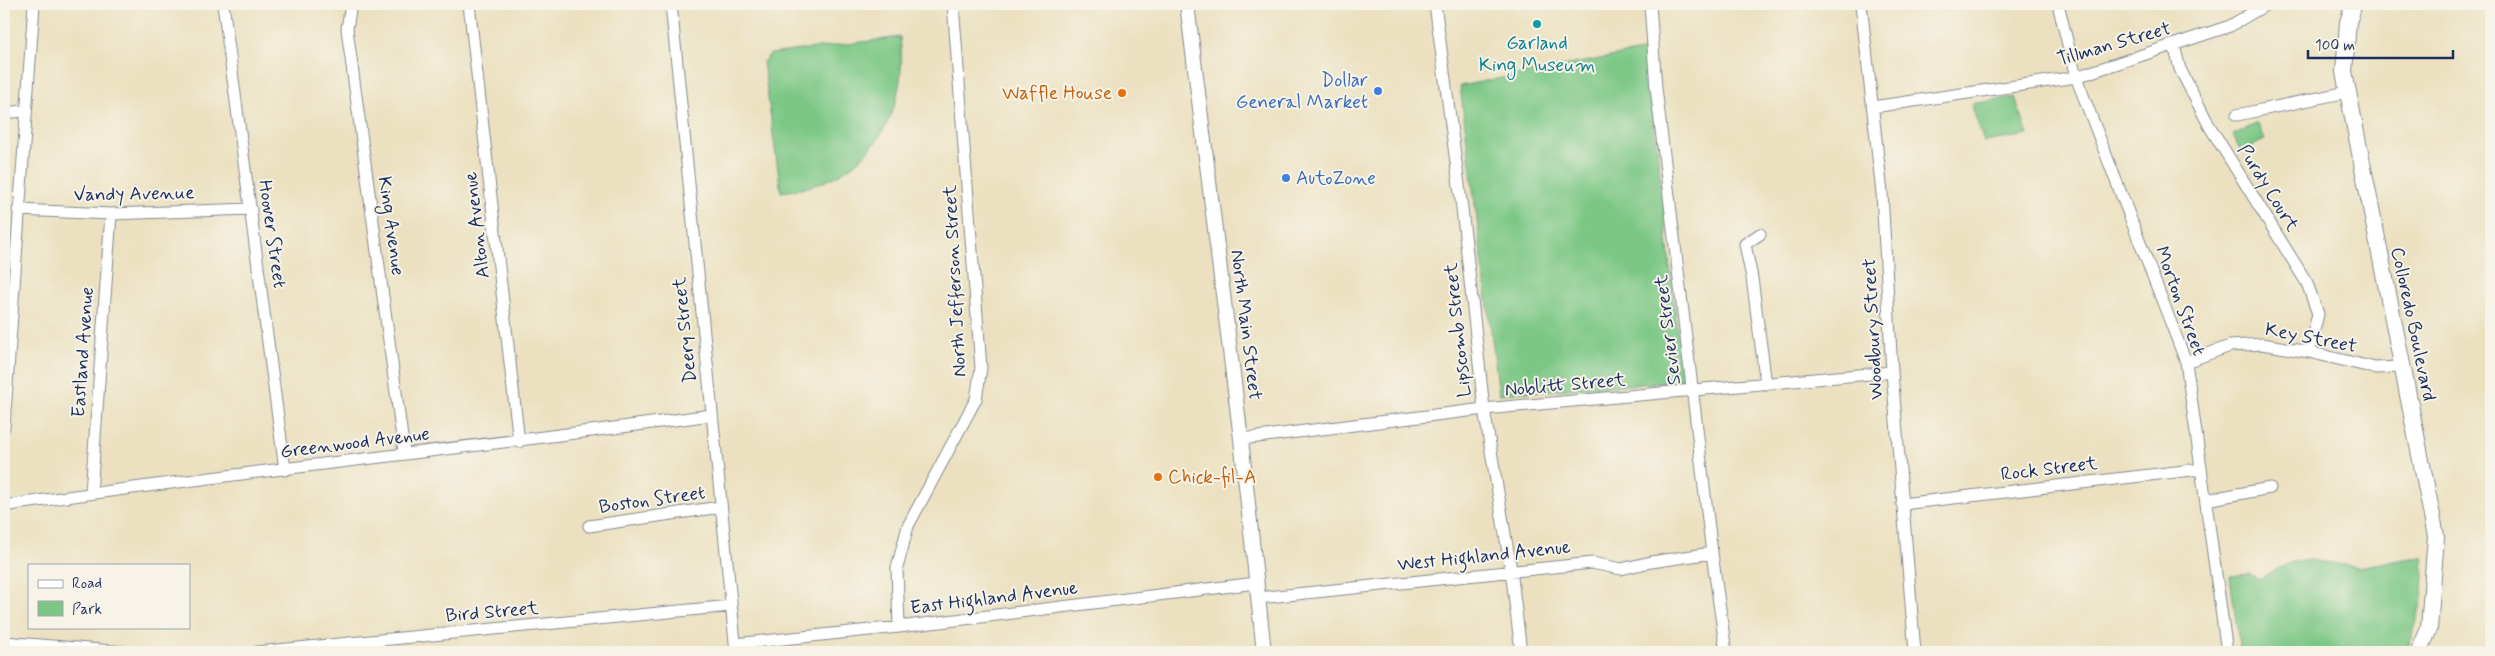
<svg xmlns="http://www.w3.org/2000/svg" width="2495" height="656" viewBox="0 0 2495 656" font-family="Mynerve,sans-serif">
	<style>
		.green { fill: #7cc785; stroke: #4c7b72 }
		.lines { fill: none; stroke-linecap: round; stroke-linejoin: round }
		.minor-casing { stroke: #83888f; stroke-width: 13 }
		.major-casing { stroke: #83888f; stroke-width: 16 }
		.highway-casing { stroke: #83888f; stroke-width: 18 }
		.minor { stroke: #fff; stroke-width: 11 }
		.major { stroke: #fff; stroke-width: 14 }
		.highway { stroke: #fff; stroke-width: 16 }
		.culture-dot { fill: #0f9aa8; stroke: #f7f3e8; stroke-width: 2 }
		.shop-dot { fill: #3f7fe0; stroke: #f7f3e8; stroke-width: 2 }
		.food-dot { fill: #e8710a; stroke: #f7f3e8; stroke-width: 2 }
		.labels { text-anchor: middle; dominant-baseline: central; stroke-width: 4; stroke-linejoin: round; paint-order: stroke }
		.culture-label { font-size: 19px; fill: #0d838f; stroke: #f7f3e8 }
		.street-label { font-size: 19px; fill: #1b2f5e; stroke: #f7f3e8 }
		.shop-label { font-size: 19px; fill: #366cbe; stroke: #f7f3e8; text-anchor: end }
		.food-label { font-size: 19px; fill: #c56008; stroke: #f7f3e8; text-anchor: end }
	</style>
	<rect width="100%" height="100%" fill="#f7f3e8"/>
	<filter id="ink" filterUnits="userSpaceOnUse"><feTurbulence type="fractalNoise" baseFrequency=".02" numOctaves="2"/><feDisplacementMap in="SourceGraphic" scale="10" xChannelSelector="R" yChannelSelector="G"/><feConvolveMatrix kernelMatrix="1 2 1 2 8 2 1 2 1" color-interpolation-filters="sRGB"/></filter>
	<filter id="wash" filterUnits="userSpaceOnUse"><feTurbulence type="fractalNoise" baseFrequency=".0096" numOctaves="4" result="noise"/><feDisplacementMap in="SourceGraphic" scale="20" xChannelSelector="R" yChannelSelector="G"/><feGaussianBlur stdDeviation="1.12" result="paint"/><feColorMatrix in="noise" values="0 0 0 0 0 0 0 0 0 0 0 0 0 0 0 0 0 1.4 0 .05"/><feComposite in="paint" operator="in"/></filter>
	<g filter="url(#wash)">
		<rect width="100%" height="100%" fill="#ebe1c0"/>
		<path class="green" d="M900,37C910,118 865,184 781,192L763,62L770,54Z
			M1646,50L1683,381L1499,394L1460,86Z
			M2015,97L2028,135L1984,142L1971,104Z
			M2258,123L2265,140L2241,151L2233,135Z
			M2423,556C2427,589 2418,622 2406,652H2240L2230,576L2250,574L2258,579L2292,562L2311,560L2357,567Z"/>
	</g>
	<g filter="url(#ink)">
		<g class="lines">
			<g class="minor-casing">
				<path id="minor" d="M223,4L285,470
					M351,4L347,29L404,452
					M469,4L519,442
					M671,4L736,652
					M1435,4L1462,208L1484,409L1511,570L1521,652
					M1650,4L1656,88L1712,553L1726,652
					M1861,4L1882,193L1892,372L1915,652
					M2058,4L2076,77L2186,362L2227,652
					M2174,45L2180,69L2210,127L2307,283L2318,314L2309,352
					M1873,107L2076,77L2230,26L2267,4
					M4,113L24,111
					M2237,115L2347,92
					M18,210L111,214L251,209
					M1760,234L1745,244L1752,278L1766,384
					M2186,362L2230,346L2262,344L2309,352L2375,368L2401,367
					M4,427L34,4
					M1241,439L1484,409L1892,372
					M91,493L111,214
					M2206,500L2270,488
					M1902,504L2201,469
					M4,506C239,471 476,448 711,415
					M589,526L720,507
					M1258,598L1592,563L1621,569L1651,562L1712,553
					M899,627L897,568L908,526L976,399L981,368L953,4
					M4,642L124,652
					M735,644L899,627L1256,583
					M257,652L731,606"/>
			</g>
			<g class="major-casing">
				<path id="major" d="M1187,4L1241,439L1264,652"/>
			</g>
			<g class="highway-casing">
				<path id="highway" d="M2354,4L2348,22L2344,72L2436,536L2429,629L2419,652"/>
			</g>
			<use href="#minor" class="minor"/>
			<use href="#major" class="major"/>
			<use href="#highway" class="highway"/>
		</g>
	</g>
	<circle class="culture-dot" cx="1537" cy="24" r="5"/>
	<g class="shop-dot">
		<circle cx="1378" cy="91" r="5"/>
		<circle cx="1286" cy="178" r="5"/>
	</g>
	<g class="food-dot">
		<circle cx="1122" cy="93" r="5"/>
		<circle cx="1158" cy="477" r="5"/>
	</g>
	<g class="labels">
		<g class="culture-label">
			<text x="1537" y="43">Garland<tspan x="1537" dy="22">King Museum</tspan></text>
		</g>
		<g class="street-label">
			<text transform="translate(2114 44) rotate(-16)">Tillman Street</text>
			<text transform="translate(2268 188) rotate(58)">Purdy Court</text>
			<text transform="translate(134 194) rotate(-1)">Vandy Avenue</text>
			<text transform="translate(477 225) rotate(-97)">Alton Avenue</text>
			<text transform="translate(391 226) rotate(82)">King Avenue</text>
			<text transform="translate(272 234) rotate(82)">Hoover Street</text>
			<text transform="translate(955 281) rotate(-93)">North Jefferson Street</text>
			<text transform="translate(2180 301) rotate(70)">Morton Street</text>
			<text transform="translate(2413 324) rotate(78)">Colloredo Boulevard</text>
			<text transform="translate(1246 325) rotate(83)">North Main Street</text>
			<text transform="translate(1873 329) rotate(-93)">Woodbury Street</text>
			<text transform="translate(685 330) rotate(-96)">Deery Street</text>
			<text transform="translate(1458 330) rotate(-96)">Lipscomb Street</text>
			<text transform="translate(1668 330) rotate(-97)">Sevier Street</text>
			<text transform="translate(2311 338) rotate(11)">Key Street</text>
			<text transform="translate(83 352) rotate(-86)">Eastland Avenue</text>
			<text transform="translate(1565 385) rotate(-5)">Noblitt Street</text>
			<text transform="translate(355 443) rotate(-7)">Greenwood Avenue</text>
			<text transform="translate(2049 469) rotate(-7)">Rock Street</text>
			<text transform="translate(652 500) rotate(-8)">Boston Street</text>
			<text transform="translate(1484 556) rotate(-6)">West Highland Avenue</text>
			<text transform="translate(994 598) rotate(-7)">East Highland Avenue</text>
			<text transform="translate(492 612) rotate(-5)">Bird Street</text>
		</g>
		<g class="shop-label">
			<text x="1368" y="80">Dollar<tspan x="1368" dy="22">General Market</tspan></text>
			<text x="1296" y="178" text-anchor="start">AutoZone</text>
		</g>
		<g class="food-label">
			<text x="1112" y="93">Waffle House</text>
			<text x="1168" y="477" text-anchor="start">Chick-fil-A</text>
		</g>
	</g>
	<rect width="2495" height="656" fill="none" stroke="#f7f3e8" stroke-width="20"/>
	<rect x="28" y="564" width="162" height="65" fill="#f7f3e8" stroke="#9fa5b1"/>
	<rect x="38" y="580" width="25" height="8" fill="#ffffff" stroke="#9fa5b1"/>
	<text x="72" y="588" font-size="15" fill="#1b2f5e">Road</text>
	<rect x="38" y="601" width="25" height="15" fill="#7cc785" stroke="#9fa5b1"/>
	<text x="72" y="614" font-size="15" fill="#1b2f5e">Park</text>
	<path d="M2308 50v8h145v-8" fill="none" stroke="#1b2f5e" stroke-width="2.5"/>
	<text x="2315" y="50" font-size="15" fill="#1b2f5e" stroke="#f7f3e8" stroke-width="4" paint-order="stroke">100 m</text>
</svg>
